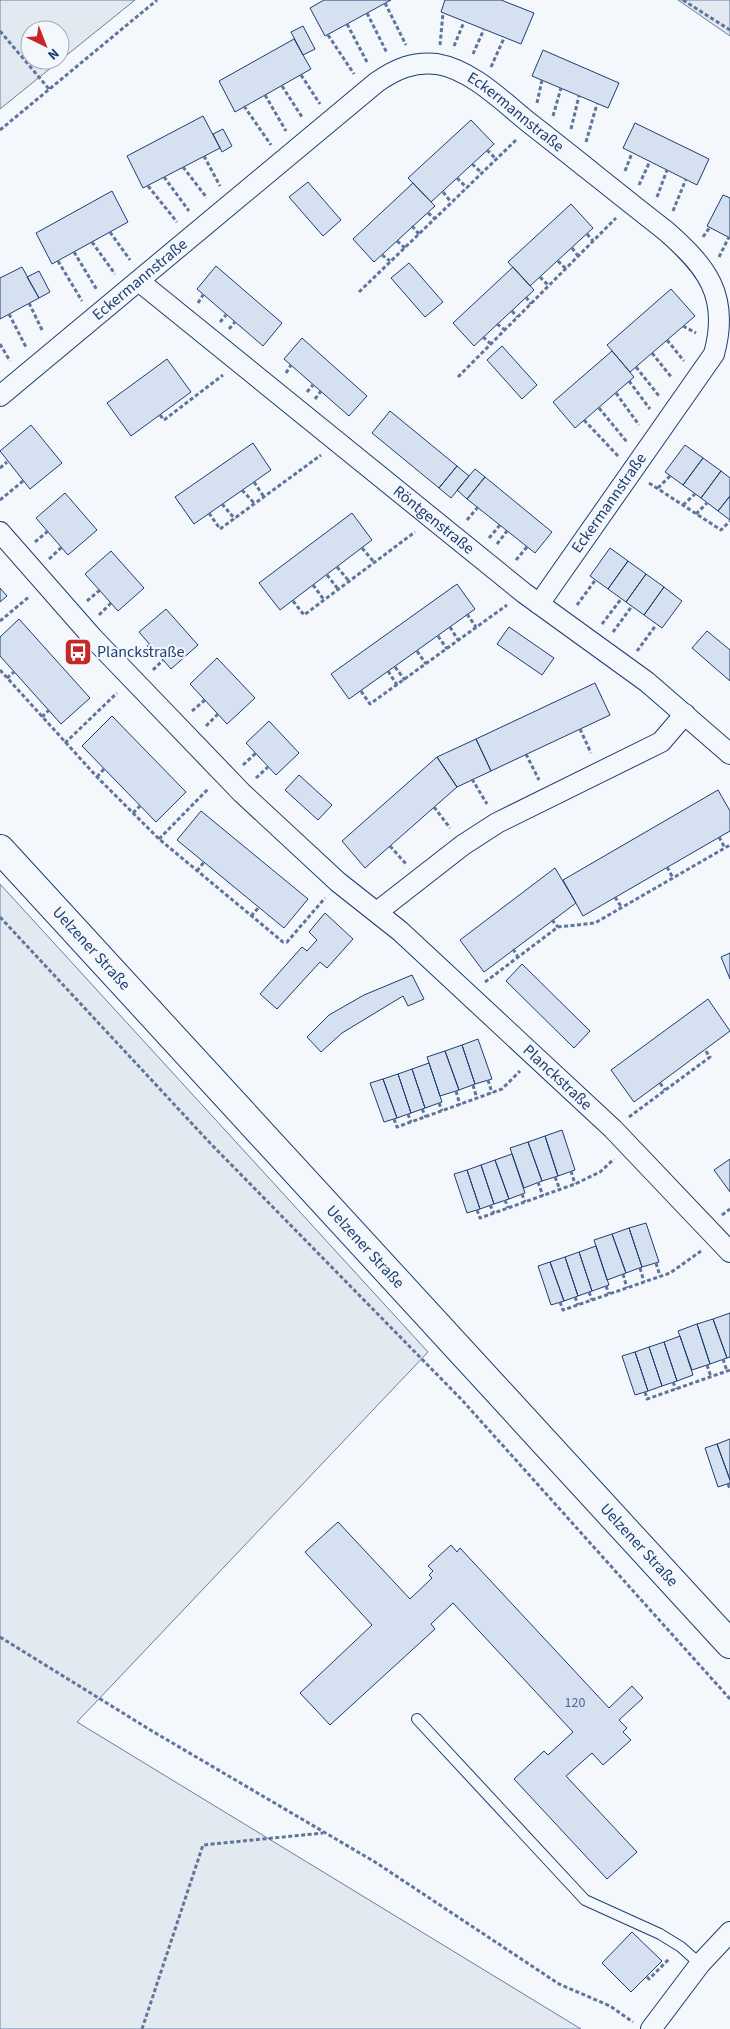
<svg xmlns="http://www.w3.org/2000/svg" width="730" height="2029" viewBox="0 0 730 2029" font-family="'Source Sans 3',sans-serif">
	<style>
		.green { fill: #e3e9f0; stroke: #687fa3; fill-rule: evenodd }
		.building { fill: #d5e0f0; stroke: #1d3f73 }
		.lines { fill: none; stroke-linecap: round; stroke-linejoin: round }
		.service-casing { stroke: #1d3f73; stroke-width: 12 }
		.minor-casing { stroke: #1d3f73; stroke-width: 22 }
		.secondary-casing { stroke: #1d3f73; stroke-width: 30 }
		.path { stroke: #5e769c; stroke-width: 3; stroke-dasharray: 4 2.5; stroke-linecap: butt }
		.service { stroke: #f4f7fb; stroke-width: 10 }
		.minor { stroke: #f4f7fb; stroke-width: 20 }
		.secondary { stroke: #f4f7fb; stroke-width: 28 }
		.labels { text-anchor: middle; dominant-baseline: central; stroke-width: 4; stroke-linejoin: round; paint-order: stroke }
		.number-label { font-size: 14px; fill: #4b6792 }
		.street-label { font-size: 16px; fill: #1d3f73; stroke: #f4f7fb }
		.poi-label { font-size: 16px; fill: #1d3f73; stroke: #f4f7fb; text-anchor: start }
	</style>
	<rect width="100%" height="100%" fill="#f4f7fb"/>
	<path class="green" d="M0,0H135L0,109ZM30,30H60V60H30Z
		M678,0H730V36Z
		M0,884L428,1352L77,1722L581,2029H0Z"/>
	<path class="building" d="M324,0H391L325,36L310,8Z
		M445,0H501L534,13L521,44L441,12Z
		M303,26L315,49L303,55L291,32Z
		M294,39L311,69L235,112L219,81Z
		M543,50L619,83L608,108L532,76Z
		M203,116L220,148L143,188L127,156Z
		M471,120L494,144L431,202L408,178Z
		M635,123L709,159L697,185L623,148Z
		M223,129L232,146L222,152L213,134Z
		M308,182L341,220L323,236L289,197Z
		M413,183L435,206L374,262L353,239Z
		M112,191L128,222L52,264L36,233Z
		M723,195L730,198V238L707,226Z
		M571,204L593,228L530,286L508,262Z
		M409,263L443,302L425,317L391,278Z
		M216,266L282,323L263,346L197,289Z
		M22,267L39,298L0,319V278Z
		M513,267L534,290L474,346L453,323Z
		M39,271L50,292L39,298L27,277Z
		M671,289L695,316L630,372L607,345Z
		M302,338L367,396L349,416L284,359Z
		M502,346L537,385L522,399L487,360Z
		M612,351L634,377L575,428L553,402Z
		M167,359L191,392L131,436L107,403Z
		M390,411L457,466L439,488L372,433Z
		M31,425L62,463L30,489L0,451Z
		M253,443L271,470L194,524L175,497Z
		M685,445L703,458L683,485L665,472Z
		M703,458L721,471L701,498L683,485Z
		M457,466L469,476L451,498L439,488Z
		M475,469L485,477L467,499L457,490Z
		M721,471L730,478V496L718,511L701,498Z
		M485,477L552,532L535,553L467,499Z
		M65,493L97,530L68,555L36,518Z
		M730,496V520L718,511Z
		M352,513L372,540L280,610L259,583Z
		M610,548L628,561L608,589L590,576Z
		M111,551L144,588L118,611L85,574Z
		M628,561L646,574L626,602L608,589Z
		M646,574L664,587L644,615L626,602Z
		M457,584L475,609L349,699L331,674Z
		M664,587L682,601L662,628L644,615Z
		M0,588L7,596L0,602Z
		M166,609L198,645L171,669L139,632Z
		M19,619L90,698L61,724L0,656V637Z
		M509,627L554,658L542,675L497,644Z
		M707,631L730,650V681L692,648Z
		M217,658L255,698L227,724L190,684Z
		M595,683L610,715L491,771L476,739Z
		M112,716L186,792L156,822L82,746Z
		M269,721L299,753L276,775L246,743Z
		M476,739L491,771L457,787L437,757Z
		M437,757L457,787L365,868L342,841Z
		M299,775L332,805L318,820L285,790Z
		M718,790L730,811V831L583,916L563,880Z
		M201,811L308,899L284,928L177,840Z
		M555,868L576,903L484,972L460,940Z
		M325,913L353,939L327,968L320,962L277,1009L260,994L302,947L307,951L317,940L309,932Z
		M730,953V979L721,957Z
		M522,964L590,1031L574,1048L506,981Z
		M412,975L424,999L408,1006L403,996L342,1033L321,1052L307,1037L329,1015L364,995Z
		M708,999L730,1031L634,1102L611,1070Z
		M478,1039L492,1079L475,1084L462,1045Z
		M462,1045L475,1084L459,1090L445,1051Z
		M445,1051L459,1090L440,1096L427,1057Z
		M429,1063L442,1102L425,1108L412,1069Z
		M412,1069L425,1108L411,1113L398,1074Z
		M398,1074L411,1113L397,1118L383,1079Z
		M383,1079L397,1118L384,1122L370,1083Z
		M562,1130L575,1170L558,1176L545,1136Z
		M545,1136L558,1176L542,1181L528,1142Z
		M528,1142L542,1181L524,1188L510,1148Z
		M512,1154L525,1193L509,1199L495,1160Z
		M730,1159V1192L714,1170Z
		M495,1160L509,1199L494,1204L481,1165Z
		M481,1165L494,1204L480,1209L467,1170Z
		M467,1170L480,1209L467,1213L454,1174Z
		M646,1223L659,1262L642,1267L629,1228Z
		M629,1228L642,1267L626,1273L612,1234Z
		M612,1234L626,1273L607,1280L594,1240Z
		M596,1246L609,1285L592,1291L579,1252Z
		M579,1252L592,1291L578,1296L565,1257Z
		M565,1257L578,1296L564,1301L550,1262Z
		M550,1262L564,1301L551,1305L538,1266Z
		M730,1313V1357L727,1358L713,1319Z
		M713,1319L727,1358L710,1364L697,1324Z
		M697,1324L710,1364L692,1370L678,1331Z
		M680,1336L693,1375L677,1381L664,1342Z
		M664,1342L677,1381L662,1386L649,1347Z
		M649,1347L662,1386L648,1391L635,1352Z
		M635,1352L648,1391L635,1395L622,1356Z
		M730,1439V1480L717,1444Z
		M717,1444L730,1480V1483L718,1487L705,1448Z
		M338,1522L410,1599L432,1578L429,1575L433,1571L428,1566L451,1545L457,1552L460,1548L609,1708L632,1686L643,1698L619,1720L627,1728L623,1732L631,1740L603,1765L592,1753L566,1776L637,1852L607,1879L514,1779L544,1751L548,1755L573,1732L453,1603L431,1624L435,1629L330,1725L300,1693L372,1625L305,1552Z
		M632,1932L662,1961L631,1992L602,1963Z"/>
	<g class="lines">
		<g class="service-casing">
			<path id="service" d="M417,1719L585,1900L660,1934L681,1947L700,1964"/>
		</g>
		<g class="minor-casing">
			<g id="minor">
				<path id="s1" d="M140,282L524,593L647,682L730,754"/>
				<path id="s2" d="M0,396L377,82C396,69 414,61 437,64C473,70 505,104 532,125C577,160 621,196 666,231C707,267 730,296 714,354L539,604"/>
				<path id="s3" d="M0,532L93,638L242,793L338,882L400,931L613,1129L730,1252"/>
				<path d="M377,912L463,845L497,823L661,742L685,714"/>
				<path d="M651,2029L700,1964L730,1932"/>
			</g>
		</g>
		<g class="secondary-casing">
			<g id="secondary">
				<path id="s4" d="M0,849L730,1644"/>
			</g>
		</g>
		<path class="path" d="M683,0L730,30
			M385,3L406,45
			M367,13L387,53
			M347,24L368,64
			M0,31L49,89
			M328,35L354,74
			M440,45L443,13
			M454,46L464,22
			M473,54L484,29
			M491,67L504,38
			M301,75L320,104
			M282,86L302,117
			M265,95L286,131
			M537,103L542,80
			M244,106L271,145
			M553,116L561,88
			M571,129L579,96
			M0,130L157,0
			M586,142L597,104
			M487,150L496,159
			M204,156L220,186
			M472,164L482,173
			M183,167L207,198
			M625,171L632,153
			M164,177L189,211
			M457,178L467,188
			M639,185L650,161
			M148,186L177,222
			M443,192L451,202
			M657,197L667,170
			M673,211L686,179
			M428,213L435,219
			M412,226L419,234
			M110,232L130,260
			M587,234L593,241
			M703,237L710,227
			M397,241L405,248
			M92,242L115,274
			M572,248L578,256
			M74,252L97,290
			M382,255L390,261
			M719,257L729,237
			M58,261L82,301
			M558,261L566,269
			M540,277L549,286
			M359,292L516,140
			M526,297L531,304
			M29,303L43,332
			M198,303L203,295
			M512,311L517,317
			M9,314L26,347
			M220,322L226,315
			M497,324L505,330
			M683,326L696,333
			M229,329L235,322
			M483,337L491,344
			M667,340L684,361
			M0,344L10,361
			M652,353L672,378
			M636,367L659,396
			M286,373L291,365
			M458,377L616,218
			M629,381L650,409
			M307,392L313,385
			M616,393L639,425
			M315,399L321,391
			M599,408L627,442
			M160,415L164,420L223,375
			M584,420L618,456
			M0,468L7,462
			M254,482L264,497
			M649,483L721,530L730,521
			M658,488L670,476
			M242,490L255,504
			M0,500L23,481
			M222,504L235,519
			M683,505L695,494
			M209,513L220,529L321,455
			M696,514L707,503
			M467,520L478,507
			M489,538L500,525
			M35,542L48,531
			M497,544L507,531
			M362,548L374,562
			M49,559L62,547
			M516,560L527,547
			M337,567L349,581
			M327,575L338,589
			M313,585L324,600
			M87,601L100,590
			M293,601L304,615L415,532
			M577,605L596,579
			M467,614L476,627
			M99,615L111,603
			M0,621L30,596
			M602,624L621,599
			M450,627L458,640
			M613,632L632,606
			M438,636L447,649
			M417,651L426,664
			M637,651L656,625
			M138,656L150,645
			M395,667L405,680
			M0,670L97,777L159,839L283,942H287L325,898
			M153,670L163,660
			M388,671L397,685
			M7,678L14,672
			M361,691L370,704L507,605
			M192,711L205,700
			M42,717L49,710
			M206,726L218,714
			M580,729L591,753
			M65,743L117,693
			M526,754L539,780
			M243,765L256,753
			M97,777L104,769
			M256,778L268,767
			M472,779L487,804
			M434,807L450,828
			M133,813L140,806
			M719,837L725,848
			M159,839L209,788
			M390,846L406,864
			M667,867L673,878
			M197,871L204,862
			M615,897L622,908
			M251,916L259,907
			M0,917L211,1144L462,1400L730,1699
			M552,920L558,927
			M513,949L518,957
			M485,982L558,927L595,923L730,845
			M488,1080L492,1093
			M660,1083L665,1090
			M473,1085L477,1099
			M456,1091L460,1105
			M439,1103L442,1111
			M422,1109L426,1117
			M408,1114L411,1122
			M629,1117L710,1057L705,1050
			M394,1119L397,1127L502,1089L520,1071
			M571,1171L575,1184
			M555,1177L560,1190
			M538,1182L543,1196
			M522,1194L525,1202
			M505,1200L508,1208
			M490,1205L494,1213
			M477,1210L480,1218L575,1184L600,1172L614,1159
			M722,1215L730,1209
			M656,1263L660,1276
			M640,1268L644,1282
			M623,1274L627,1288
			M606,1286L609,1294
			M589,1292L592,1300
			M575,1297L578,1305
			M560,1302L563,1310L670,1273L701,1251
			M723,1359L727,1371
			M707,1365L711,1377
			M673,1382L676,1389
			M645,1392L647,1399L730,1370
			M728,1484L730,1489
			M0,1637L152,1731L375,1862L559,1984L610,2006L633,2022
			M647,1977L649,1979L669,1959
			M142,2029L203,1845L323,1833"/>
		<use href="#service" class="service"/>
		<use href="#minor" class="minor"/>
		<use href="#secondary" class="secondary"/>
	</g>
	<defs>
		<g id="bus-square" transform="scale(1.4375)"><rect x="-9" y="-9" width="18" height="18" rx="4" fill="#c62828" stroke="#f4f7fb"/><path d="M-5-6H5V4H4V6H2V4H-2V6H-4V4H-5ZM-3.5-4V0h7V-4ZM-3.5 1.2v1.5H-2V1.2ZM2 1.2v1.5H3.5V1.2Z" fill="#fff"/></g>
	</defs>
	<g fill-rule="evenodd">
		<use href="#bus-square" x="78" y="652"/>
	</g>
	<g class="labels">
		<g class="number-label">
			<text x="575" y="1703">120</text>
		</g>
		<g class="street-label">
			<text stroke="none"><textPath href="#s2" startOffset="648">Eckermannstraße</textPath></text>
			<text stroke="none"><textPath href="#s2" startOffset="182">Eckermannstraße</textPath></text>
			<text transform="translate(609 503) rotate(-55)">Eckermannstraße</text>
			<text stroke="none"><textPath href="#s1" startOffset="378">Röntgenstraße</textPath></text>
			<text stroke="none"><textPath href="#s4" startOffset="135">Uelzener Straße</textPath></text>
			<text stroke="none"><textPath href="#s3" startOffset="781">Planckstraße</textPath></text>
			<text stroke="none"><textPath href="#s4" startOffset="540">Uelzener Straße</textPath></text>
			<text stroke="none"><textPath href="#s4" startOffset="945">Uelzener Straße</textPath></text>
		</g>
		<g class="poi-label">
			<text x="97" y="652">Planckstraße</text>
		</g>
	</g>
	<g transform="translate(45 45) rotate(137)"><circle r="24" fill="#f4f7fb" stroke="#9eadc5"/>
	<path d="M0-4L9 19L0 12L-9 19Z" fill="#c62828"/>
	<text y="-8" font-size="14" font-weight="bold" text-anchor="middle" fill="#1d3f73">N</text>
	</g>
</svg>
